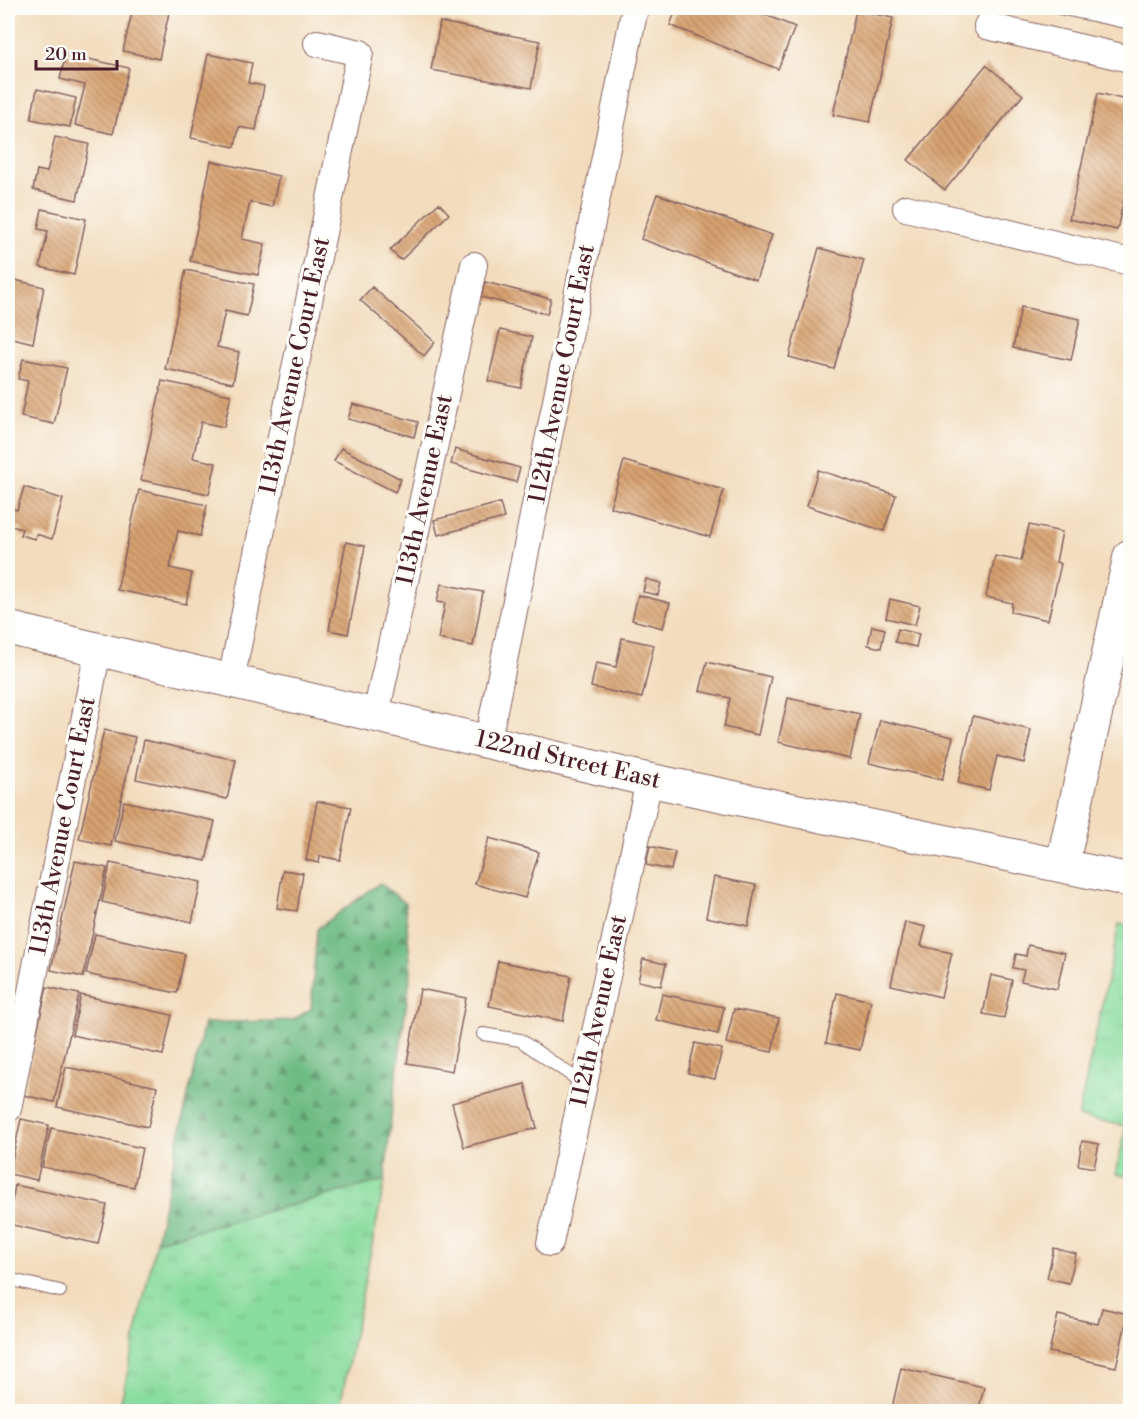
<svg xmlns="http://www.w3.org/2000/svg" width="1138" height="1419" viewBox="0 0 1138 1419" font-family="'Libre Bodoni',serif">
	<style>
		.grass { fill: url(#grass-tufts); stroke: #697e64; stroke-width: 1.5 }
		.forest { fill: url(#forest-firs); stroke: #5c6e58; stroke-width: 1.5 }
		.building { fill: url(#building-back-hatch) }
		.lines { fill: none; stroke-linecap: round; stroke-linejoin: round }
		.lane-casing { stroke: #85615e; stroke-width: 14 }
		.street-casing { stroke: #85615e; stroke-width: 28 }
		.secondary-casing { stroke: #85615e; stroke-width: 35 }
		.lane { stroke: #fff; stroke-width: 12 }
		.street { stroke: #fff; stroke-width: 26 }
		.secondary { stroke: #fff; stroke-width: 33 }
		.labels { text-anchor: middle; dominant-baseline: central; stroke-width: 6; stroke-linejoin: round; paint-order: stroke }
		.street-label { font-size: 24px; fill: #4a1f2b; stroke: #fdfcf7 }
	</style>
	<defs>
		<pattern id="grass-tufts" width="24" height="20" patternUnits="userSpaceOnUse" patternTransform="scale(1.5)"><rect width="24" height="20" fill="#88dc9d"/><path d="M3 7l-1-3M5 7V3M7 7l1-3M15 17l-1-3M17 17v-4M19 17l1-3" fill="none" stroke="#77bc87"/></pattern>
		<pattern id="forest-firs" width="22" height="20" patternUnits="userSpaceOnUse" patternTransform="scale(1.5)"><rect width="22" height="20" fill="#6ebc84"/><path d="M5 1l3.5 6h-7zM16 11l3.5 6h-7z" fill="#5c986c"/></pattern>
		<pattern id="building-back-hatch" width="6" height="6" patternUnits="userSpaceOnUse" patternTransform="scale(1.5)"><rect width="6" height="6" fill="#d7a16f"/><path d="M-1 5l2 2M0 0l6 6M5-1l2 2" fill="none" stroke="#b0835b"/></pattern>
	</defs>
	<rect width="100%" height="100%" fill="#fdfcf7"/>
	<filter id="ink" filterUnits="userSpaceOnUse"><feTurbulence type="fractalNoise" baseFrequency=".0167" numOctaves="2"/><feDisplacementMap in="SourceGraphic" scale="12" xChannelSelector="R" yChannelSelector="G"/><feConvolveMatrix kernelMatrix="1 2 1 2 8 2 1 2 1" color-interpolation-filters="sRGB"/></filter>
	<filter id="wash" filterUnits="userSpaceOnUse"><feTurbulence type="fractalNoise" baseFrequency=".008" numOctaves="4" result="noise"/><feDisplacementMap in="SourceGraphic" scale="24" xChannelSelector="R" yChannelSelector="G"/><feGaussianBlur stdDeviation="1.35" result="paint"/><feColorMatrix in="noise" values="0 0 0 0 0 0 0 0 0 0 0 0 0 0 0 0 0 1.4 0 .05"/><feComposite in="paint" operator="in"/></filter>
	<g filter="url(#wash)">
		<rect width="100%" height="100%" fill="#f2dcbd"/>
		<path class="grass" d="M1119,924L1130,926V1177L1116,1174L1126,1126L1078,1117Z
			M385,1180L339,1411H119L156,1241Z"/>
		<path class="forest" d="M380,883L405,903L411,971L392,1108L385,1180L156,1241L204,1023L293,1020L311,1009L317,929Z"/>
		<g id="blocks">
			<path class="building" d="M133,8H170L159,59L123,51Z
				M677,8H749L795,27L778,69L670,25Z
				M856,10L893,18L870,122L833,115Z
				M440,22L540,41L531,88L431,70Z
				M66,54L129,68L113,134L75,125L85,85L60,79Z
				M208,54L252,63L248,83L264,86L256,130L239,127L235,147L191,138Z
				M986,65L1023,95L945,190L908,160Z
				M37,89L76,98L70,127L31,119Z
				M1098,93L1130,101V172L1117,230L1069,219Z
				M55,137L89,144L77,200L33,190L37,170L47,172Z
				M211,161L279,176L272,207L250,202L242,239L265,244L258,275L190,261Z
				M657,194L772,235L756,280L641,239Z
				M439,203L449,214L401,260L390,250Z
				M42,209L86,219L74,275L40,267L48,231L38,229Z
				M819,248L864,260L834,369L789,357Z
				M186,270L254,284L247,316L225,311L217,347L239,352L233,383L165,369Z
				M11,279L44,287L33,343L8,337V293Z
				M485,282L551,299L547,314L481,297Z
				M372,287L435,342L424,356L360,300Z
				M1021,307L1080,319L1071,360L1013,348Z
				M500,330L532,337L521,388L488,381Z
				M23,359L67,368L54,424L21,417L28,381L18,379Z
				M162,381L231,395L224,427L201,422L193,458L216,463L209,494L141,480Z
				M353,404L418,422L414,437L348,419Z
				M341,448L401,479L395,492L334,461Z
				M455,449L520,468L516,482L451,464Z
				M624,461L724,490L710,537L610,507Z
				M818,470L896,495L884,531L807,506Z
				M24,487L63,499L52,539L36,534L35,539L20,535L22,529L8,525L11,508L17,510Z
				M139,490L207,505L200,536L178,531L170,568L192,573L186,604L117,590Z
				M500,503L504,518L438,535L434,520Z
				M1029,525L1062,532L1056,562L1061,564L1048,620L1011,612L1012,603L986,597L995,556L1021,561Z
				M346,542L365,546L348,634L329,630Z
				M646,579L661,583L658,595L643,592Z
				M441,584L483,592L473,646L438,639L445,603L437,602Z
				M638,595L670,603L663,628L632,620Z
				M890,599L920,606L915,625L886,618Z
				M872,626L885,629L881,648L868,645Z
				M898,629L919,634L916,647L895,642Z
				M622,638L654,645L642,698L591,687L596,663L616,667Z
				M707,662L771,677L758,735L724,727L730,698L700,691Z
				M788,698L860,714L850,759L778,742Z
				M973,716L1031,730L1024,763L997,756L989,790L958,783Z
				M880,720L953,737L942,780L869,763Z
				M104,730L135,737L111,846L79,839Z
				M144,740L236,760L227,799L136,779Z
				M124,801L215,821L206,861L115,841Z
				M317,801L351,807L340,860L320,856L319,863L306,860Z
				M489,838L539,852L525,898L475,884Z
				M650,846L675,852L671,870L646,865Z
				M75,861L107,868L83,977L51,970Z
				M110,863L201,882L192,922L102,902Z
				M283,870L303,873L297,911L277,908Z
				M714,877L756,885L748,926L706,917Z
				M905,922L926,927L921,946L952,953L941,997L891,985Z
				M95,934L185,954L177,993L86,974Z
				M1028,945L1065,953L1057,989L1021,981L1024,970L1013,968L1016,954L1026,956Z
				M643,959L666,964L661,986L638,981Z
				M498,961L571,976L563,1021L489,1006Z
				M991,975L1012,980L1004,1018L983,1014Z
				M47,987L79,994L54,1102L23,1095Z
				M420,989L466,998L452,1071L407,1063Z
				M837,993L871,1001L860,1050L826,1043Z
				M662,994L724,1007L718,1034L656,1020Z
				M81,995L172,1015L163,1055L72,1035Z
				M734,1009L779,1018L772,1052L726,1043Z
				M695,1043L722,1049L715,1079L688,1073Z
				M66,1067L157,1087L148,1127L57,1107Z
				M525,1084L537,1128L464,1147L452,1103Z
				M21,1119L49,1125L37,1180L9,1174Z
				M51,1128L142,1148L134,1187L42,1167Z
				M1082,1141L1099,1144L1094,1168L1078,1165Z
				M15,1185L107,1205L98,1244L8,1224Z
				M1054,1248L1076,1254L1069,1283L1047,1278Z
				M1102,1308L1128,1314L1116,1367L1049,1352L1058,1315L1098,1324Z
				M901,1368L984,1387L978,1412H891Z"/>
		</g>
	</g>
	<g filter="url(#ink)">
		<use href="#blocks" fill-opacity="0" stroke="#85615e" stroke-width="1.5"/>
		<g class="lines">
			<g class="lane-casing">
				<path id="lane" d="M1059,8L1130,23
					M483,1034L520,1040L584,1084
					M8,1279L60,1291"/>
			</g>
			<g class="street-casing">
				<path id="street" d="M987,26L1130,59
					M906,208L1130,262
					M231,680L360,53L317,43
					M376,714L474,265
					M488,740L635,8
					M8,1109L98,650
					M550,1243L649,780"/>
			</g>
			<g class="secondary-casing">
				<path id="secondary" d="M8,628L649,780L1130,880
					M1062,866L1130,556"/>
			</g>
			<use href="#lane" class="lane"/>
			<use href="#street" class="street"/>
			<use href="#secondary" class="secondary"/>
		</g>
	</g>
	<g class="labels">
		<g class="street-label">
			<text transform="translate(295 366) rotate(-78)">113th Avenue Court East</text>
			<text transform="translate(562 374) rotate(-79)">112th Avenue Court East</text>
			<text transform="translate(425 490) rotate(-78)">113th Avenue East</text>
			<text transform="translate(568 760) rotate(13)">122nd Street East</text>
			<text transform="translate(63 826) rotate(-79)">113th Avenue Court East</text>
			<text transform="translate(599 1011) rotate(-78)">112th Avenue East</text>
		</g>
	</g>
	<rect width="1138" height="1419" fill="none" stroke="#fdfcf7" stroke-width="30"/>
	<path d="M36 60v9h81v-9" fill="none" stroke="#4a1f2b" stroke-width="3"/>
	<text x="45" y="60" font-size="18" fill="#4a1f2b" stroke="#fdfcf7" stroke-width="4.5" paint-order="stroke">20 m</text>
</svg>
